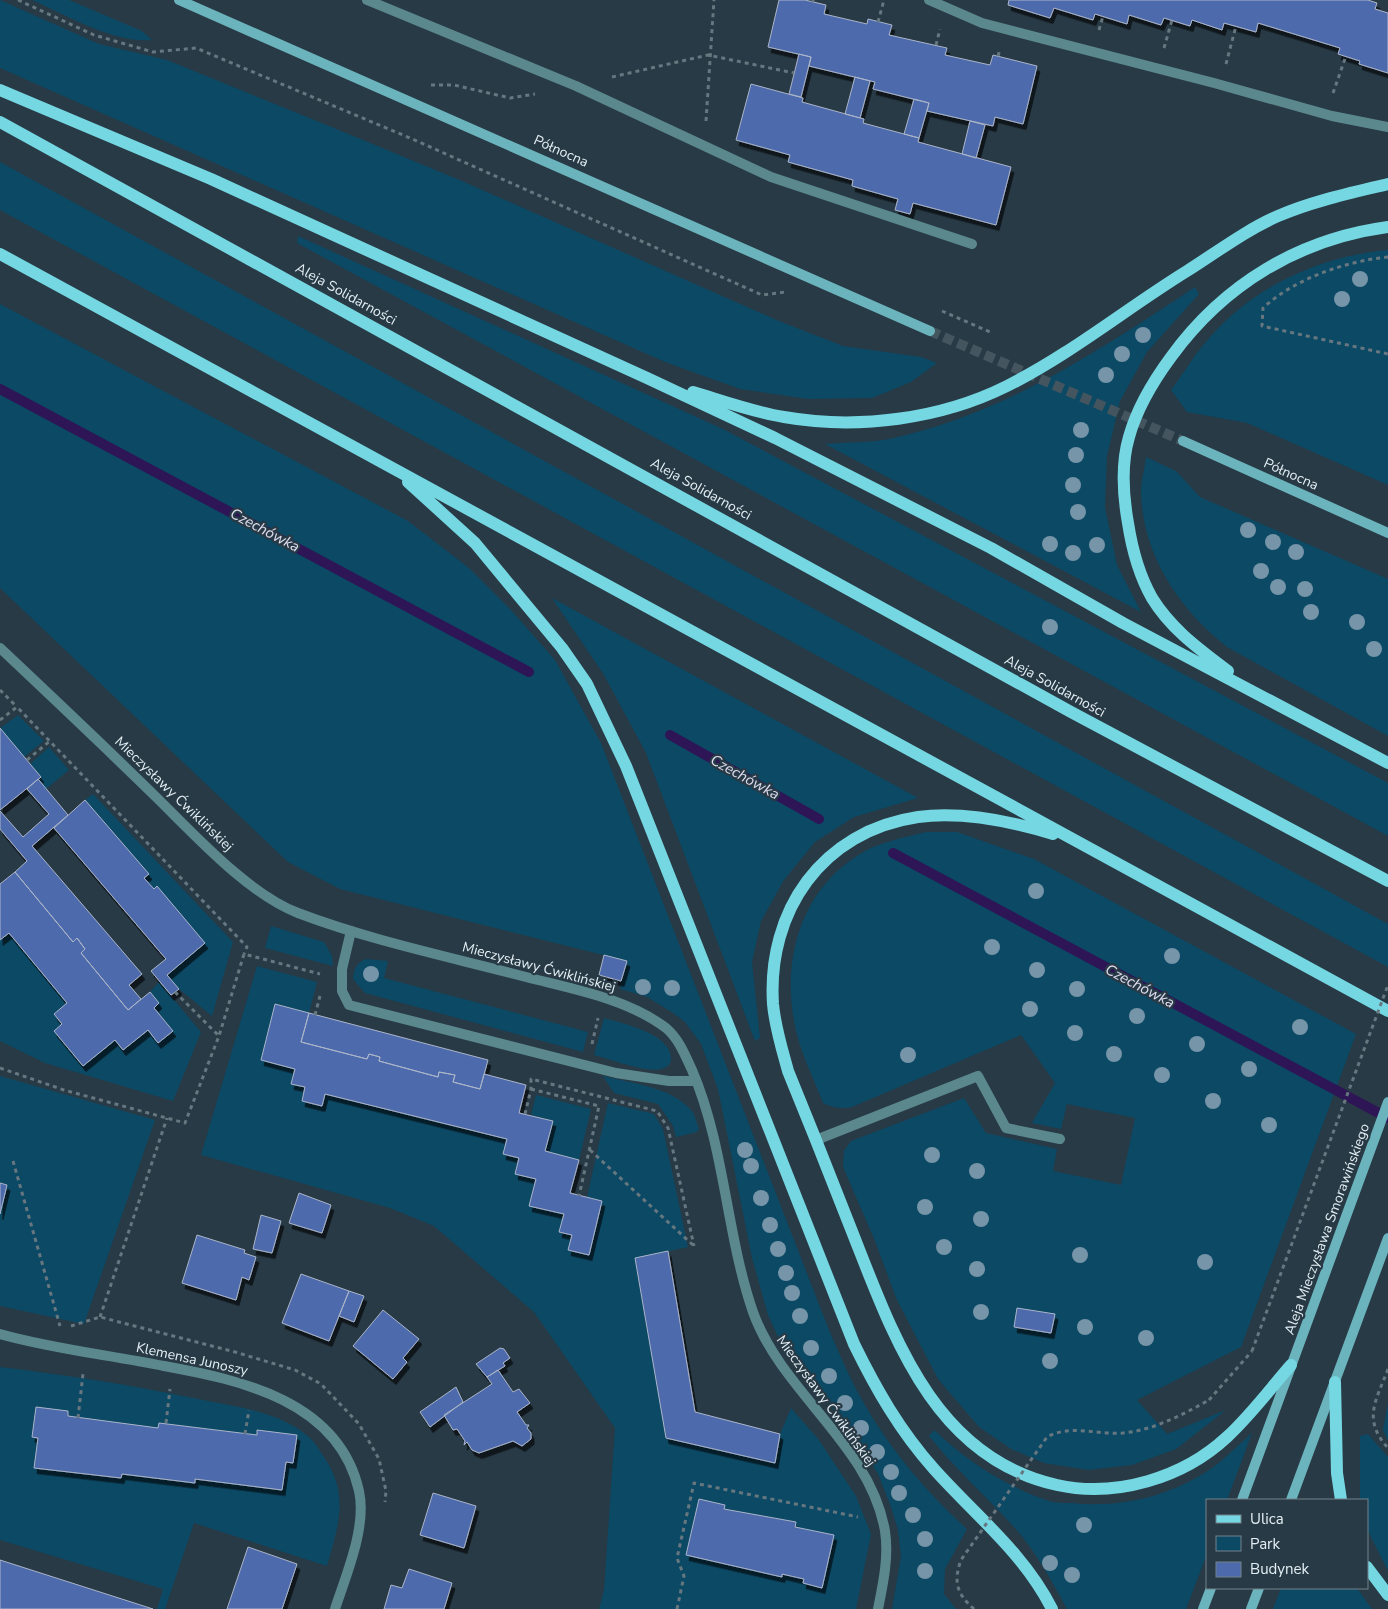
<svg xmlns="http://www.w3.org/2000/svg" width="1388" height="1609" viewBox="0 0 1388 1609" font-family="'Nunito Sans',sans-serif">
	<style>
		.green { fill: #0c4965 }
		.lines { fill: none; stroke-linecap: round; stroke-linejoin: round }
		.stream { stroke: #2d1556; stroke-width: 10 }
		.building { fill: #4d6aac; stroke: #abb5c9; filter: url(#shadow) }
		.secondary-tunnel { stroke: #44555f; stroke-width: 10; stroke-dasharray: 10 5; stroke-linecap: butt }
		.path { stroke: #677780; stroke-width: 3; stroke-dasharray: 4 4; stroke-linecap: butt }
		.lane { stroke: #5b888d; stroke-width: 10 }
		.street { stroke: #5b888d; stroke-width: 10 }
		.secondary { stroke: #6bb4bd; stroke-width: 10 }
		.primary { stroke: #75d7e2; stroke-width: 12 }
		.path-bridge { stroke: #677780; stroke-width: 3; stroke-dasharray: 4 4; stroke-linecap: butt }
		.tree { fill: #7695a8 }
		.labels { text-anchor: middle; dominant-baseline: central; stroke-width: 4.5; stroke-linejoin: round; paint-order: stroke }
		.street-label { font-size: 14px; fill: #e4eff5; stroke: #283a45 }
		.water-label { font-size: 15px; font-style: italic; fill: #e0ddf1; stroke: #283a45 }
	</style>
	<defs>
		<filter id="shadow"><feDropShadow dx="3" dy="5.5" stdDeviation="0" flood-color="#0009"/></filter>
	</defs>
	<rect width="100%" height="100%" fill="#283a45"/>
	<path class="green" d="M0,0L99,44L167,60L334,128L462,181L779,321L843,346L921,357L937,363L911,382L872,398L808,399L740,389L665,362L0,68Z
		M32,0H69L142,31L152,40C115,44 66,15 32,0Z
		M0,162L1388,924V967L0,210Z
		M298,236L723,429L1388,783V836L297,243Z
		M1388,250V485L1247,423L1187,412L1171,390C1184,373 1195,353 1210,337C1255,286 1320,256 1388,250Z
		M1195,287L1199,294L1147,352L1120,401L1107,456L1105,507L1117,565L1141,612L825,444C846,442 869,443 889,439C1003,415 1100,350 1195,287Z
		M0,304L408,521L469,568L512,611L555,660L601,743L829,1330C838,1350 846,1370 856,1389C884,1442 923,1489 967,1529L945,1569L944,1594L956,1609H892L901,1556L898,1530L891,1507L878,1474L849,1429L780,1341L768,1315L752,1258L718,1089L701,1044L685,1022L673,1013L647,997L620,989L627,961L340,889L288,862L0,588Z
		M1146,457L1176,471L1200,497L1388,579V736L1227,647C1179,609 1142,555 1141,491C1141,480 1145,468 1146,457Z
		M552,598L918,798L854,817L815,842L784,880L761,921L752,962L760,1038L755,1041L646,753L604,675Z
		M18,715L44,741L24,757L0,728Z
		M49,747L69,770L46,789L38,779L41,777L30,764Z
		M93,794L233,942L212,1016L179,989L167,975L205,943L156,887L154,889L144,878L148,874L85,800Z
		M926,832H957L1034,859L1356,1034L1241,1347L1137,1400L1167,1434L1226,1410L1176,1449L1132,1465L1088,1470L1044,1463L1011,1449L979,1427L938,1379L896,1298L875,1241L843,1167L844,1151L851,1141L964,1098L986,1133L1057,1149L1053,1171L1121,1185L1135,1118L1067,1104L1061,1129L1032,1123L1055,1083L1021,1035L852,1107C841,1109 833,1108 823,1103C814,1079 802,1056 796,1031C780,961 800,886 867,850C885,841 906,837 926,832Z
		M271,926L324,942L332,956L333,966L265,948Z
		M9,933L67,1003L62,1024L54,1031L83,1066L115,1040L123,1050L148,1030L173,1031L154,1008L159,1003L150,992L159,982L201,1032L173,1101L45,1063L0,1041V940Z
		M366,959L388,961L384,978L588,1032L583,1052L365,993L353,979C354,969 356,963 366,959Z
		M257,966L317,982L309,1013L261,1060L295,1069L305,1087L302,1101L322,1106L325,1094L507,1139L503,1154L519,1158L515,1174L536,1179L529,1206L564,1214L559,1232L572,1235L568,1250L589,1254L602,1201L587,1197L608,1103L654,1114L663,1129L688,1247L636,1258L666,1438L775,1463L780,1434L791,1408L819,1440L856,1496L871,1534L856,1609H599L604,1590L615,1428L534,1312L434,1226L390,1208L201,1155Z
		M604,1018C622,1023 673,1034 671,1060C671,1065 666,1068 661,1069C646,1073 610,1059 594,1055Z
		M0,1076L155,1120L84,1324L0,1306Z
		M603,1076C630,1083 672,1087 691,1110C695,1114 696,1122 699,1128L697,1132L676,1137L673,1126L658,1104L614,1093Z
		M536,1095L591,1109L579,1160L545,1151L553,1121L531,1115Z
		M0,1367C67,1375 132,1385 198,1399C236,1407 281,1411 311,1439C315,1443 319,1449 322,1454C350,1493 339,1524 327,1566L194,1523L165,1609H157L163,1589L0,1540Z
		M1388,1403V1441L1383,1430Z
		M934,1430C968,1462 1005,1486 1049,1501C1056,1503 1065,1503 1072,1503C1120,1508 1168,1497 1209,1470C1224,1460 1238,1445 1252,1433L1227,1500H1207V1554L1186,1609H1067C1051,1580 1035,1550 1013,1526C985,1495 955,1469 929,1436Z
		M1368,1434L1388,1457V1571L1368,1531L1367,1500H1360V1436Z
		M1281,1588H1357L1372,1609H1273Z"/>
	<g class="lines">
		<path class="stream" d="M0,389L529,672
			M670,735L819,819
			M893,853L1388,1118"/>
	</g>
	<path class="building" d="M779,0H805L826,5L824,14L867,24L868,19L892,25L889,35L947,48L945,55L990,65L993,55L1037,66L1023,124L995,117L993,126L927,111L929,103L873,89L875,82L809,66L811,57L768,47Z
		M1009,0H1368L1377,3L1375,9L1388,13V73L1359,64L1360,61L1338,54L1340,48L1258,23L1256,32L1224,23L1222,30L1192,20L1190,26L1164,18L1161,25L1129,15L1127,24L1095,14L1093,20L1054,8L1050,18L1008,5Z
		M799,54L811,57L801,97L789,94Z
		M855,77L870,81L860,118L845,114Z
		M751,84L803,98L802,102L864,119L863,123L919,138L918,142L1011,167L996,225L913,203L910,214L895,210L898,199L852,186L853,180L788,162L790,155L736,140Z
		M914,99L929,103L919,138L904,134Z
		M970,121L985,125L976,158L962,154Z
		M0,728L41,777L0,810Z
		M38,779L68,815L32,846L142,974L129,985L141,999L128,1010L81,953L85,949L77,938L73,942L15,872L27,861L0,829V811L23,837L49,814L27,789Z
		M85,800L149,874L144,878L154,889L157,886L205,943L167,975L179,989L171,995L151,971L166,959L54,828Z
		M15,872L73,942L77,938L85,949L81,953L128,1010L150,992L159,1003L154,1008L173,1031L158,1043L148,1030L123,1050L115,1040L83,1066L54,1031L62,1024L54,1014L67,1003L9,933L0,940V884Z
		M604,955L627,961L621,981L599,975Z
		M275,1004L309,1013L301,1042L367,1059L369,1054L380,1057L379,1061L438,1077L439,1072L455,1075L453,1082L480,1089L484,1074L526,1085L519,1113L553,1121L545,1151L579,1160L570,1193L602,1201L589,1255L568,1250L572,1235L559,1232L564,1214L529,1206L536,1179L515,1174L519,1158L503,1154L507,1139L325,1094L322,1106L302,1101L305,1087L291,1084L295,1069L261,1060Z
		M309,1013L488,1060L480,1089L453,1082L455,1075L439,1072L438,1077L379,1061L380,1057L369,1054L367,1059L301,1042Z
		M0,1183L7,1185L0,1214Z
		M299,1193L331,1205L322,1233L289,1223Z
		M261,1215L281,1221L272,1253L253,1249Z
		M197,1235L245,1250L244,1253L256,1257L249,1280L242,1277L236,1300L182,1283Z
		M668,1251L695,1412L780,1434L775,1463L666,1438L635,1258Z
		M301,1274L349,1291L329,1341L282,1323Z
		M349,1291L364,1296L354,1322L339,1316Z
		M1017,1308L1055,1314L1051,1333L1014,1327Z
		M383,1310L419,1339L403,1358L407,1362L393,1379L353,1346Z
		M500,1348L504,1349L510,1358L503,1363L505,1366L487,1377L476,1364Z
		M498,1370L513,1392L519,1389L530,1403L517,1412L526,1425H529L527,1428L531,1433V1439L522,1446L513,1441L479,1453L472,1450L467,1442L464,1445L465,1441L457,1429L453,1430L444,1415L492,1384L487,1377Z
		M456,1387L463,1402L430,1427L420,1412Z
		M36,1407L68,1411V1416L158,1428L159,1423L257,1435V1430L297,1435L293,1463L286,1462L282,1490L195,1479V1483L122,1474L121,1478L34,1468L38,1438L32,1437Z
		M433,1493L476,1506L464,1548L420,1535Z
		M699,1499L725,1505L724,1509L796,1522L795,1527L834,1535L822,1588L803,1583L804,1579L782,1574V1577L686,1555Z
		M248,1547L297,1564L282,1609H227Z
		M0,1560L153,1609H0Z
		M409,1569L452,1583L444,1609H384L391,1585L402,1588Z"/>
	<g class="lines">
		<path class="secondary-tunnel" d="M930,331L1183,441"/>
		<path class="path" d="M18,0L94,35L153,52L196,48L410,138L762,295L785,292
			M813,2V0
			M878,22L884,0
			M1099,30L1103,16
			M936,45L940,29
			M1164,48L1172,20
			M998,56L1000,49
			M1226,64L1236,26
			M612,77L708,55L794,73
			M431,85H454L510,98L535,94
			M1333,93L1346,56
			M706,121L714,0
			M1388,257C1346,261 1294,279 1263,308L1262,326L1388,354
			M942,311L990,332
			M0,690L17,707
			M0,720L17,707L247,947L244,954
			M27,760L50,741
			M175,992L219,1036
			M315,1015L320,996
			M592,1044L598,1018
			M0,1068L64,1090L185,1123L219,1036L244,954L320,974
			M531,1089L599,1106L579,1196
			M525,1114L531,1089V1079L657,1111L668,1128L694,1246
			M590,1150L694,1246
			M13,1161L60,1326
			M100,1317L167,1118
			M71,1326L100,1317L235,1352L295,1370L321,1384L359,1424L379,1459L386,1491L385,1502
			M1388,1369C1376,1401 1362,1419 1388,1448
			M1209,1400L1252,1351
			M78,1418L83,1374
			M166,1423L170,1389
			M245,1434L249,1410
			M677,1609L684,1576L677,1558L694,1483L858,1517"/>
		<path class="lane" d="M367,0L576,86L771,177L972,244
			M929,0L982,23L1214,83L1332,116L1388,127
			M351,931L342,969V991L349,1005L616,1073L669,1081H696
			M816,1140L978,1076L1006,1128L1060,1139"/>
		<path class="street" d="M0,648C52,697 104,746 155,796C194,834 248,894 298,913C372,941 450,957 526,977C572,989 626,998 666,1028C679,1039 685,1055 692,1070C725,1147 726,1234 753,1312C782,1393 870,1444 885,1531C889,1557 883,1584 878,1609
			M0,1334C53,1349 110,1355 164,1366C241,1380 339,1401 359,1491C367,1527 346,1575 335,1609"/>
		<path class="secondary" d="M179,0L930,331
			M1183,441L1388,533
			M1242,1500L1388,1102
			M1291,1500L1388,1238
			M1203,1609L1211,1588
			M1251,1609L1259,1588"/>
		<path class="primary" d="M0,90L211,179L647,378L775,438L991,548L1123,623L1388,763
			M0,122L1071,712L1388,881
			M0,254L1388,1011
			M693,392C723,401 753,412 784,417C858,430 941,419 1007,386C1071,354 1127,308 1187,271C1217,252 1246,230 1278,216C1313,201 1351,193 1388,184
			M408,482L475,543L562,648L587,684L626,766L854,1344C876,1389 900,1431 934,1469C975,1515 1024,1553 1052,1609
			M1228,671C1199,649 1171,629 1152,598C1139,575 1132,549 1128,523C1123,495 1121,464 1129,437C1137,408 1154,380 1171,357C1224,284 1299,239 1388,227
			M1053,834C1010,821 963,811 918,817C822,831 767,911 773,1004C775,1027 782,1049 788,1071C810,1125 832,1180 853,1234C894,1338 935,1458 1057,1485C1116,1498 1183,1478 1227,1437C1250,1416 1270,1389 1291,1365
			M1335,1382L1337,1473L1341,1500
			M1367,1567L1388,1595"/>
		<path class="path-bridge" d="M1252,1351L1388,985
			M974,1609C957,1594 953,1582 961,1560L1047,1437C1070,1424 1097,1435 1123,1433C1154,1430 1182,1415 1209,1400"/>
	</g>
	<g class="tree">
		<circle cx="1360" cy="279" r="8"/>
		<circle cx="1342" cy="299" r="8"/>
		<circle cx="1143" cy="335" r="8"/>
		<circle cx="1122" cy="354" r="8"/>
		<circle cx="1106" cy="375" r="8"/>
		<circle cx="1081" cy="430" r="8"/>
		<circle cx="1076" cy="455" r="8"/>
		<circle cx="1073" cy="485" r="8"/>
		<circle cx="1078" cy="512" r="8"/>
		<circle cx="1248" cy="530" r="8"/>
		<circle cx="1273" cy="542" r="8"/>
		<circle cx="1050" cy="544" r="8"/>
		<circle cx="1097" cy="545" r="8"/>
		<circle cx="1296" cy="552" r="8"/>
		<circle cx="1073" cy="553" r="8"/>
		<circle cx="1261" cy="571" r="8"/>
		<circle cx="1278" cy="587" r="8"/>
		<circle cx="1305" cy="589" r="8"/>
		<circle cx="1311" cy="612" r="8"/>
		<circle cx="1357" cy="622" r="8"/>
		<circle cx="1050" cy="627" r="8"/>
		<circle cx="1374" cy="649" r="8"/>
		<circle cx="1036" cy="891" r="8"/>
		<circle cx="992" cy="947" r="8"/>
		<circle cx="1172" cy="956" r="8"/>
		<circle cx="1037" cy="970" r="8"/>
		<circle cx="371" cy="974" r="8"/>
		<circle cx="643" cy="987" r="8"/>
		<circle cx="672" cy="988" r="8"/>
		<circle cx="1077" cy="989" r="8"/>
		<circle cx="1030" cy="1009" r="8"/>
		<circle cx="1137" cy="1016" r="8"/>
		<circle cx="1300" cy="1027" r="8"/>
		<circle cx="1075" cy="1033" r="8"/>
		<circle cx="1197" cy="1044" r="8"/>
		<circle cx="1114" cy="1054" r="8"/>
		<circle cx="908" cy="1055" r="8"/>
		<circle cx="1249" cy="1069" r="8"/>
		<circle cx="1162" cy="1075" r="8"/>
		<circle cx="1213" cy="1101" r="8"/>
		<circle cx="1269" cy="1125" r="8"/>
		<circle cx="745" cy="1150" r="8"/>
		<circle cx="932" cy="1155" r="8"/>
		<circle cx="751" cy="1166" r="8"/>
		<circle cx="977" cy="1171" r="8"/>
		<circle cx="761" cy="1198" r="8"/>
		<circle cx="925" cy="1207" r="8"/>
		<circle cx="981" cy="1219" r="8"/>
		<circle cx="770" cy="1225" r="8"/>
		<circle cx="944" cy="1247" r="8"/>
		<circle cx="778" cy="1249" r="8"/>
		<circle cx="1080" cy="1255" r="8"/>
		<circle cx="1205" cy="1262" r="8"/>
		<circle cx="977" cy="1269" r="8"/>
		<circle cx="786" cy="1273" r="8"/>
		<circle cx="792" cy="1293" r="8"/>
		<circle cx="981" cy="1312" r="8"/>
		<circle cx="800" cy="1316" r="8"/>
		<circle cx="1085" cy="1327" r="8"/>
		<circle cx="1146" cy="1338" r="8"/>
		<circle cx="811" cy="1348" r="8"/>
		<circle cx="1050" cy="1361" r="8"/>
		<circle cx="829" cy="1376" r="8"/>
		<circle cx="845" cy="1403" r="8"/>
		<circle cx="861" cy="1428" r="8"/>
		<circle cx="877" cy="1452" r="8"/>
		<circle cx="891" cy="1472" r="8"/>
		<circle cx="899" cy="1493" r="8"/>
		<circle cx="913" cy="1515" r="8"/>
		<circle cx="1084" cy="1525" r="8"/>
		<circle cx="925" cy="1539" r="8"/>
		<circle cx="1050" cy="1563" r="8"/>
		<circle cx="925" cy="1571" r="8"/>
		<circle cx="1072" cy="1575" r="8"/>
	</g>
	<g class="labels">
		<g class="street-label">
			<text transform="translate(561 151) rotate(24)">Północna</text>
			<text transform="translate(346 294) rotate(29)">Aleja Solidarności</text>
			<text transform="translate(1291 474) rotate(24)">Północna</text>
			<text transform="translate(701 489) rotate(29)">Aleja Solidarności</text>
			<text transform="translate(1055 686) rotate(29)">Aleja Solidarności</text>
			<text transform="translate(174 794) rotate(44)">Mieczysławy Ćwiklińskiej</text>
			<text transform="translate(539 967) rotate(15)">Mieczysławy Ćwiklińskiej</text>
			<text transform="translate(1327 1229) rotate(-70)">Aleja Mieczysława Smorawińskiego</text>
			<text transform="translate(192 1359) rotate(12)">Klemensa Junoszy</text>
			<text transform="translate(826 1401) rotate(54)">Mieczysławy Ćwiklińskiej</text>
		</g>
		<g class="water-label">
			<text transform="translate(265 530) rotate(28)">Czechówka</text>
			<text transform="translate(745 777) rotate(29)">Czechówka</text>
			<text transform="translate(1140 986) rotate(28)">Czechówka</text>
		</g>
	</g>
	<rect x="1206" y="1499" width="162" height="90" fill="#283a45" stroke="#73828b"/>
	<rect x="1216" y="1515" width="25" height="8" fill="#75d7e2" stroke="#73828b"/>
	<text x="1250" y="1524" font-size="15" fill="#e4eff5">Ulica</text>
	<rect x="1216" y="1536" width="25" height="15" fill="#0c4965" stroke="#73828b"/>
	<text x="1250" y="1549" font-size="15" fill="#e4eff5">Park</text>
	<rect x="1216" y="1562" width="25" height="15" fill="#4d6aac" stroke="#73828b"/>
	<text x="1250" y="1574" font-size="15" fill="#e4eff5">Budynek</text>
</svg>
